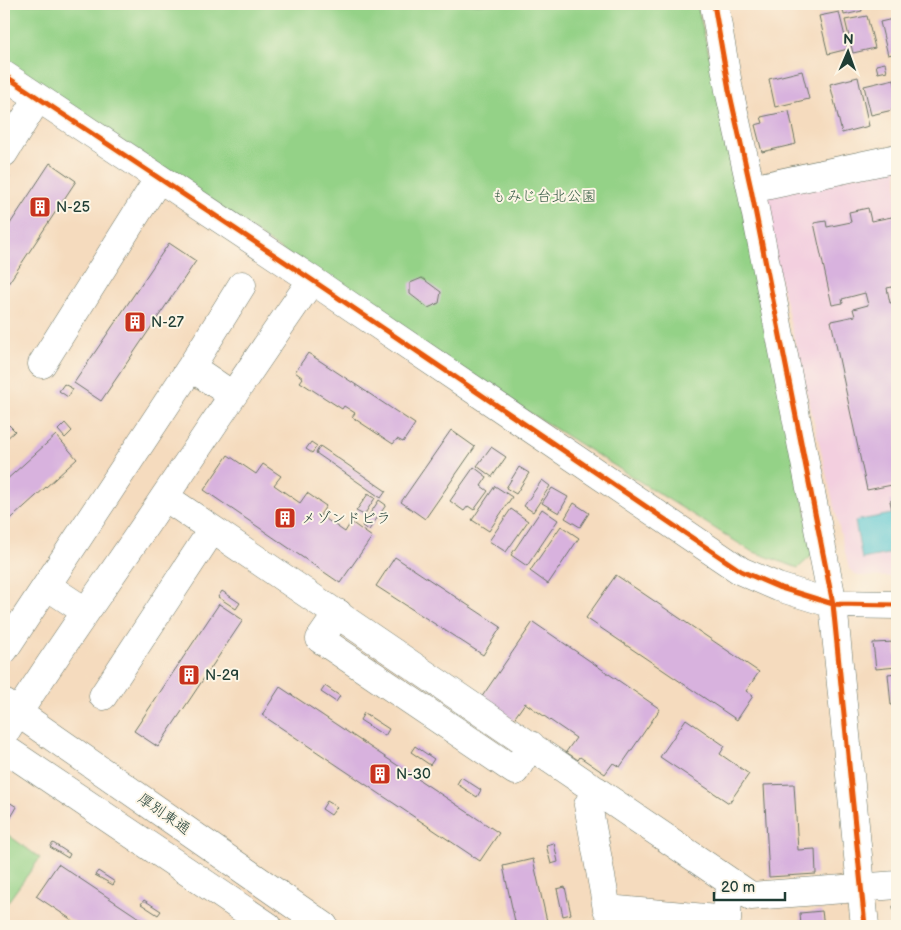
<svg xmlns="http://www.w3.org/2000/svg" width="901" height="930" viewBox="0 0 901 930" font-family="'Balsamiq Sans','Klee One',sans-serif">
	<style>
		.built { fill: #f3cfdf }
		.green { fill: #94d287; stroke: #5a885e }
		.water { fill: #5bc8d3; stroke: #3d8284 }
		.building { fill: #d8b2de }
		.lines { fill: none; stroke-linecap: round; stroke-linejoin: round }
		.minor-casing { stroke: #6a7464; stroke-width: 29 }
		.minor { stroke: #fff; stroke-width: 28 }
		.cycleway-casing { stroke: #fcf5e5; stroke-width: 8 }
		.cycleway { stroke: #e8590c; stroke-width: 5 }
		.labels { text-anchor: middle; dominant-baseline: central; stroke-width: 4; stroke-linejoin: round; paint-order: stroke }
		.park-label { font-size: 15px; fill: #365b45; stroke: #fcf5e5 }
		.poi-label { font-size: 15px; fill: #1f3d34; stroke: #fcf5e5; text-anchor: start }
		.street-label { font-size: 15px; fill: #1f3d34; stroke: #fcf5e5 }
	</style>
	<rect width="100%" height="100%" fill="#fcf5e5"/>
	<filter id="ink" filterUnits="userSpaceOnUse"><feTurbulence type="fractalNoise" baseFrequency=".02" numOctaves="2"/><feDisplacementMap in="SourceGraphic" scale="10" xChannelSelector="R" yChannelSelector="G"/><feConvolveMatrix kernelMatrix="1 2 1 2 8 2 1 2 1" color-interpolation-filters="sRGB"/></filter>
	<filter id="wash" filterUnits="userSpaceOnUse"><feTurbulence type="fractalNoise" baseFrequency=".0096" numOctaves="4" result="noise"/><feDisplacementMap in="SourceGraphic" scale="20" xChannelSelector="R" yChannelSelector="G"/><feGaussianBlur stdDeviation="1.12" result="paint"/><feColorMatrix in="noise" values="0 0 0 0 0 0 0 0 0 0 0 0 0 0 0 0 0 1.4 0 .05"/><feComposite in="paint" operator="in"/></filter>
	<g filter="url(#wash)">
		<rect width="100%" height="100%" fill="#f5dbbe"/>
		<path class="built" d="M897,167V577L858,576L849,569L760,195Z"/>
		<path class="green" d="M4,4H697L718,92L815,553L798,568L751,551L418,343L4,61Z
			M4,832L40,858L4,907Z"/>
		<path class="water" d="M897,513V552L862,559L855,521Z"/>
		<g id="blocks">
			<path class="building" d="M842,4H861L862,11L844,15Z
				M839,12L848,49L828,54L819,16Z
				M867,16L875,48L853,53L845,20Z
				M897,18V53L888,55L880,22Z
				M885,63L887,71L878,73L876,65Z
				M802,71L809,99L775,107L769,79Z
				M858,77L869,126L842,133L830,84Z
				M894,79L897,93V109L871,115L864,86Z
				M789,111L796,144L762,152L755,125L763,123L761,117Z
				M50,163L76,181L4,290V233Z
				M4,172L10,177L4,187Z
				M868,208L871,221L897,216V286L887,288L890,303L895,302L897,311V484L867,490L831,321L855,316L853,309L868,305L865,293L842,299L843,303L832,305L814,223L826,221L827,227L851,222L849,212Z
				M169,243L196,261L101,401L74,383Z
				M422,278L441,292L439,303L428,308L410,294V283Z
				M308,353L415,424L403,442L397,439L393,444L352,417L355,413L344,406L342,409L300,382L303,378L295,372Z
				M64,384L73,389L68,397L59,391Z
				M65,423L72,431L65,438L58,430Z
				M9,425L15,431L4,441V430Z
				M451,430L475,447L425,519L401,502Z
				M56,435L77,459L4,525V482Z
				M311,442L317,446L312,453L306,449Z
				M320,446L386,491L381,498L316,453Z
				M491,447L506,457L492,477L477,466Z
				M228,455L256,474L263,464L281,476L274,485L300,503L307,493L326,506L320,515L345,532L351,522L372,537L340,583L204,490Z
				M474,467L487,477L481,486L488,491L474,510L468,506L464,511L450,501Z
				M519,467L529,473L516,494L506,488Z
				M542,480L550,486L533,512L524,506Z
				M495,486L512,497L489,531L472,520Z
				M552,488L568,497L559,513L542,503Z
				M368,494L375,498L364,515L356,511Z
				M379,500L386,505L369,530L362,526Z
				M897,500V513L893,514L890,501Z
				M574,503L589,513L580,527L565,518Z
				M511,509L528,521L506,552L489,541Z
				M542,509L558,520L527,566L511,555Z
				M561,526L579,538L548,584L530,571Z
				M395,557L501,627L483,655L376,586Z
				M616,575L759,672L746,691L753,696L737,720L586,618Z
				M222,591L240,603L236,609L218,597Z
				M219,604L243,620L158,747L134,731Z
				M533,622L660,709L620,767L613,763L605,774L580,757L578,760L566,752L576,738L525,703L513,720L481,698Z
				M895,642L897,667L876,669L873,643Z
				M897,673V704L891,705L888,674Z
				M325,686L340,696L336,702L321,692Z
				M280,687L499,833L480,861L262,715Z
				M364,713L389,729L385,736L360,720Z
				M686,719L725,746L720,754L749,774L729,803L660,757Z
				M415,746L434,759L430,765L411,752Z
				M461,777L481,790L477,797L457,784Z
				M794,784L798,850L815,849L816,874L769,877L764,785Z
				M4,799L17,807L7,824L4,822Z
				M327,801L337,807L331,815L322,809Z
				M53,843L70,854L68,858L50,847Z
				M554,843L558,862L551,864L546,845Z
				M533,859L548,926H516L503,866Z
				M58,864L151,926H81L36,896Z
				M98,871L115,882L113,885L95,875Z
				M565,887L571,914L563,916L557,889Z
				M144,900L161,911L158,915L141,904Z
				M893,906H897V926H895Z
				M822,911L824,926H801L800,913Z"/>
		</g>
	</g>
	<g filter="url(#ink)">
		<use href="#blocks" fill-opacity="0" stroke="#6a7464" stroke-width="1"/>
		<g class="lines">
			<g class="minor-casing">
				<path id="minor" d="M714,4L729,90L751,189L833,604L865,926
					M4,75L312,280L741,571L778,587L833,604L897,605
					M4,153L38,98
					M751,189L897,158
					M42,364L159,178
					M191,367L232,395
					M165,497L751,896L897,885
					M47,586L85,611
					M338,613L320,639L515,771L531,745
					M4,650L191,367L242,285
					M103,696L212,530
					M4,703L324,926
					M4,735C55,653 112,576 165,496C214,424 262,351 312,280
					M4,748L268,926
					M596,790L588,805L607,909L727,920L728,896L735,885"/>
			</g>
			<use href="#minor" class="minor"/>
			<g class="cycleway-casing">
				<path id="cycleway" d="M714,4L729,90L751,189L833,604L865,926
					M4,75L312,280L741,571L778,587L833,604L897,605"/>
			</g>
			<use href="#cycleway" class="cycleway"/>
		</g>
	</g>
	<defs>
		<g id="building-square" transform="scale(1.125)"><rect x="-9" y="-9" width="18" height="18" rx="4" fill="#c8321e" stroke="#fcf5e5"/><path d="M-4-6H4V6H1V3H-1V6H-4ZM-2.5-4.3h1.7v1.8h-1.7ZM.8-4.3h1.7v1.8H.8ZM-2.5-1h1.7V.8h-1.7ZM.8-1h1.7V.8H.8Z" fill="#fff"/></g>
	</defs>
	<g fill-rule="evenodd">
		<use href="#building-square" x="40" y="207"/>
		<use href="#building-square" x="135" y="322"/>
		<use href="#building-square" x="285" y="518"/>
		<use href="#building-square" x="189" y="675"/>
		<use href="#building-square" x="380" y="774"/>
	</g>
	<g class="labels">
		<g class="park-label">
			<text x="544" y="196">もみじ台北公園</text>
		</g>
		<g class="poi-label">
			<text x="56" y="207">N-25</text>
			<text x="151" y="322">N-27</text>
			<text x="301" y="518">メゾンドビラ</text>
			<text x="205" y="675">N-29</text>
			<text x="396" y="774">N-30</text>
		</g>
		<g class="street-label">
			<text transform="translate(164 814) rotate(35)">厚別東通</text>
		</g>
	</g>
	<rect width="901" height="930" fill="none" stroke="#fcf5e5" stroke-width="20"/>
	<g transform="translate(848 52) rotate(2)" stroke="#fcf5e5" stroke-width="4" paint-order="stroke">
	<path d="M0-4L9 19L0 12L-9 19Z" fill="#1f3d34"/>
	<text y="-8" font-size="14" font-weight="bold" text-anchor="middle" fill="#1f3d34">N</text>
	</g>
	<path d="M714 892v8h71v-8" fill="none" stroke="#1f3d34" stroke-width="2.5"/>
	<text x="721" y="892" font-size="15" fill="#1f3d34" stroke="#fcf5e5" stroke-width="4" paint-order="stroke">20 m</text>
</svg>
